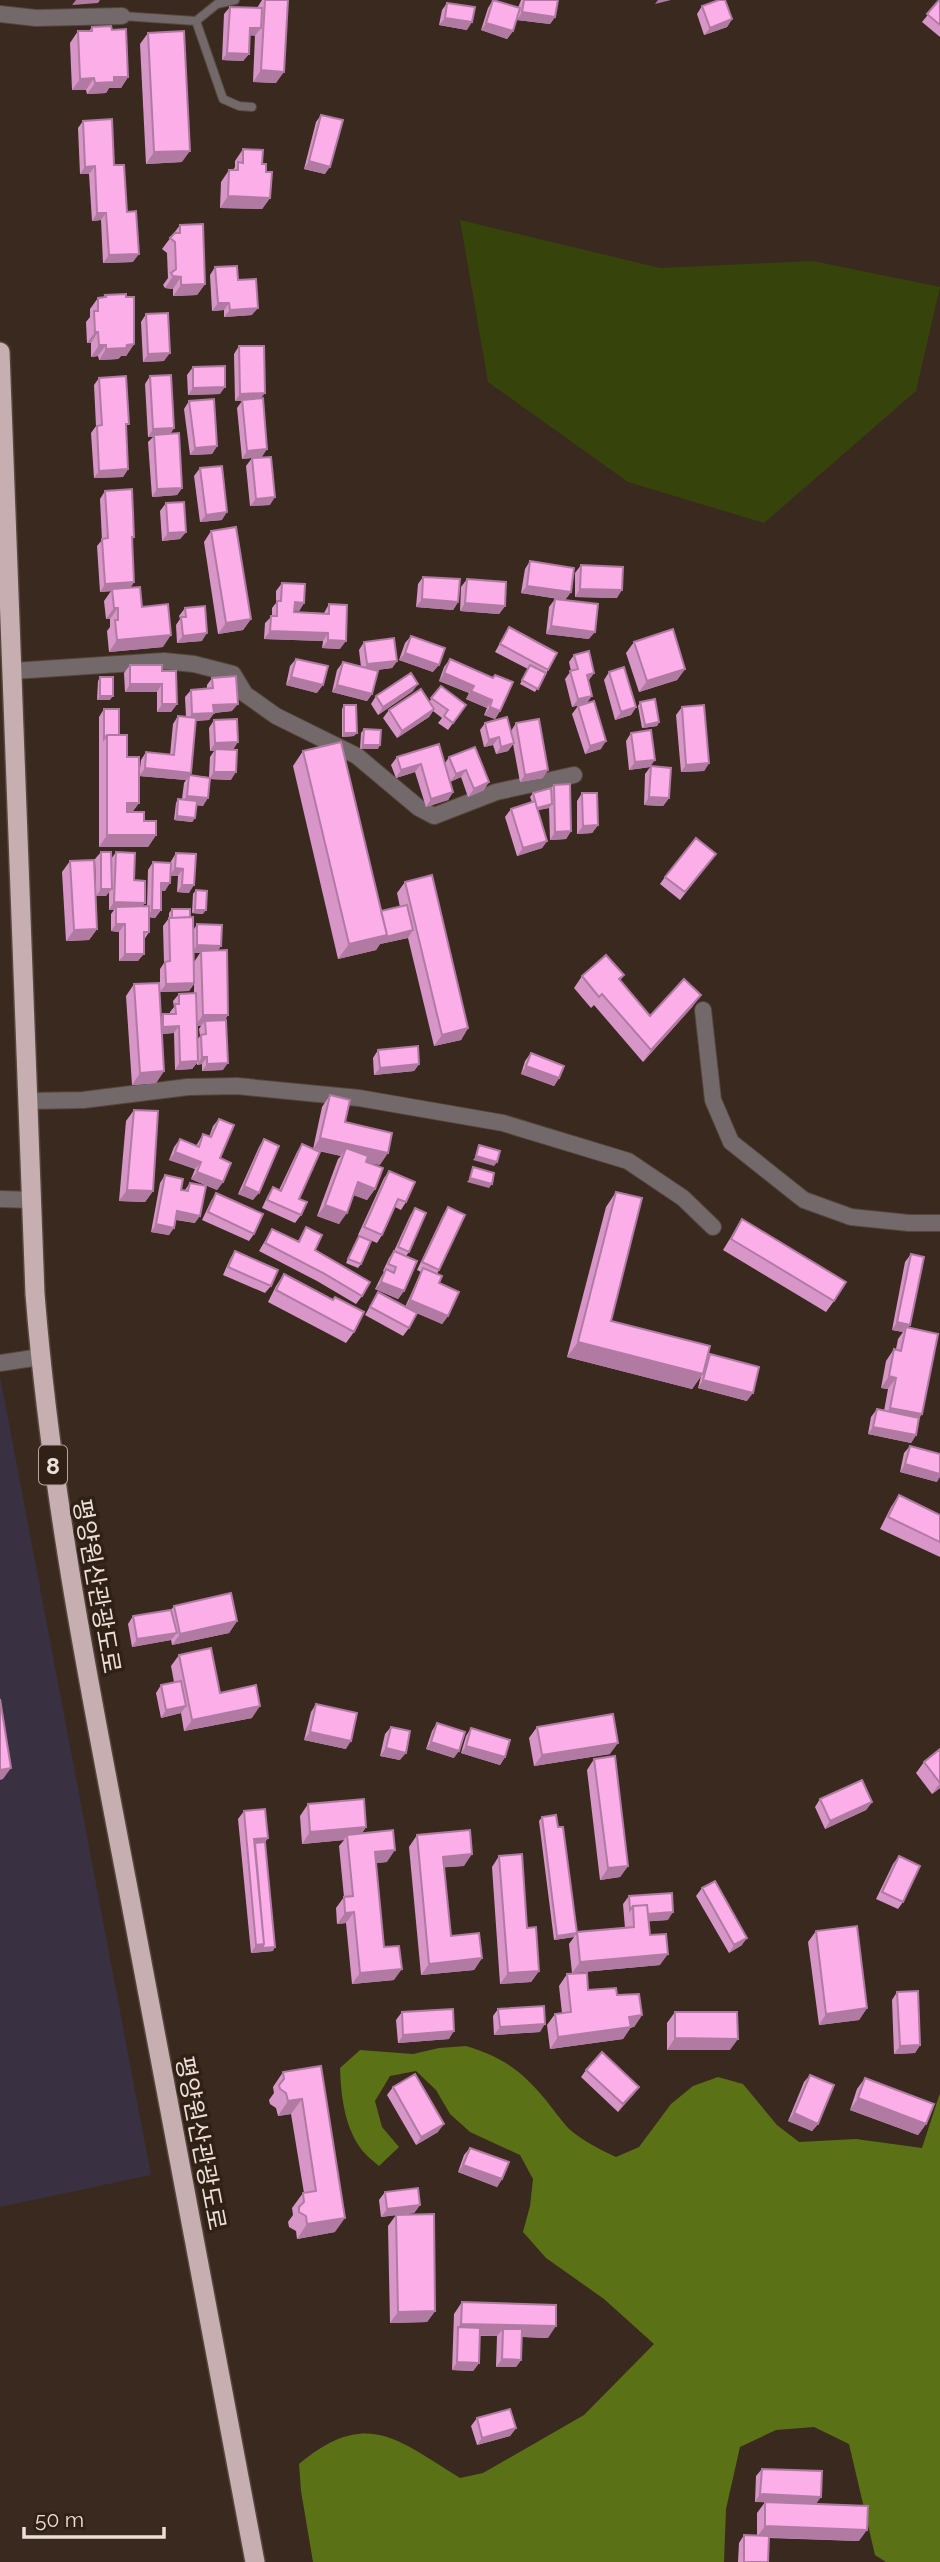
<svg xmlns="http://www.w3.org/2000/svg" width="940" height="2562" viewBox="0 0 940 2562" font-family="Raleway,'Noto Sans KR',sans-serif">
	<style>
		.industrial { fill: #393141 }
		.green { fill: #36440b }
		.forest { fill: #5a7115 }
		.lines { fill: none; stroke-linecap: round; stroke-linejoin: round }
		.service-casing { stroke: #56463c; stroke-width: 10 }
		.minor-casing { stroke: #56463c; stroke-width: 18 }
		.trunk-casing { stroke: #56463c; stroke-width: 22 }
		.service { stroke: #73686a; stroke-width: 8 }
		.minor { stroke: #73686a; stroke-width: 16 }
		.trunk { stroke: #c6aeb1; stroke-width: 19 }
		.wall { fill: #d896c8; fill-rule: evenodd }
		.shaded-wall { fill: #b07aa2 }
		.building { fill: #fbaee8; stroke: #b07aa2; stroke-width: 2 }
		.labels { text-anchor: middle; dominant-baseline: central; stroke-width: 7; stroke-linejoin: round; paint-order: stroke }
		.shield { fill: #302015; stroke: #b3a69e; stroke-width: 2 }
		.shield-label { font-size: 23px; font-weight: bold; fill: #ebe0d9 }
		.street-label { font-size: 24px; fill: #ebe0d9; stroke: #302015 }
	</style>
	<rect width="100%" height="100%" fill="#3a291e"/>
	<path class="industrial" d="M0,1376L151,2175L0,2207Z"/>
	<path class="green" d="M460,220L660,268L813,261L940,287L916,391L764,523L628,482L488,382Z"/>
	<path class="forest" d="M466,2046C502,2057 521,2070 545,2099C553,2109 561,2120 569,2129C583,2141 599,2149 616,2157L639,2147L671,2104L693,2086L718,2077L743,2084L777,2125L799,2142L856,2139L922,2148L940,2093V2562H886L875,2555L849,2444L814,2427L776,2430L740,2447L726,2509L724,2562H313L301,2491L299,2464C366,2408 397,2439 460,2478L483,2473L584,2415L654,2344L604,2299L546,2258L523,2232L530,2206L533,2179L520,2155L470,2132L450,2114L436,2090L416,2071L390,2076L375,2101L382,2127L399,2147L379,2166C372,2160 363,2153 359,2146C344,2123 341,2095 340,2068L360,2050L413,2054L439,2048Z"/>
	<g class="lines">
		<g class="service-casing">
			<path id="service" d="M122,16L196,21L223,99L239,106L252,107
				M196,21L217,4L235,0"/>
		</g>
		<g class="minor-casing">
			<path id="minor" d="M0,14L36,18L122,16
				M13,671L164,661L194,664L233,674L245,694L276,716L357,756L419,808L434,816L496,792L574,775
				M703,1010L713,1100L731,1142L804,1200L851,1217L909,1223H940
				M29,1101L83,1100L188,1087L237,1086L359,1098L503,1123L628,1161L683,1198L713,1227
				M0,1199L32,1200
				M0,1363L40,1357"/>
		</g>
		<g class="trunk-casing">
			<path id="trunk" d="M0,352L35,1294C51,1494 90,1691 128,1888C170,2113 213,2337 255,2562"/>
		</g>
		<use href="#service" class="service"/>
		<use href="#minor" class="minor"/>
		<use href="#trunk" class="trunk"/>
	</g>
	<path class="wall" d="M262,0H288L276,83L253,82L255,35H250L249,54L243,61L222,60L224,14L230,7L257,8Z
		M493,0L518,8L521,0H558L555,17L550,24L517,20L518,15L513,31L507,39L481,30L488,8Z
		M940,0V37L922,22Z
		M447,3L467,30L439,25L442,10Z
		M702,6L732,19L727,27L704,35L697,14Z
		M92,27L112,30L128,77L121,88H109L106,93L87,94L86,90H72L70,43L78,31H89Z
		M148,33L182,162L146,164L140,44Z
		M321,115L325,174L304,169L316,122Z
		M83,121L114,165L127,212L133,262L103,263L101,220L92,221L89,174H80L78,128Z
		M243,149L262,164L266,172L270,198L262,209L220,208L221,182L229,170H233L235,167V161Z
		M180,225L205,284L197,295L173,296V289L165,288L163,285L168,278L167,253L162,249Z
		M215,267L238,280L252,315L224,317V310L212,311L210,275Z
		M105,295L134,344L126,356H121L118,359L99,360L98,356L91,357V343H87L86,322L90,317V309L98,298H103Z
		M146,314L164,361L143,362L141,322Z
		M239,346L261,398L262,457L242,459L237,408L242,401H235L234,354Z
		M193,367L220,394L188,395L187,375Z
		M150,376L174,428L170,434L182,488L177,495L152,497L148,442L153,437H148L145,384Z
		M99,378L126,427L128,469L123,477L94,478L91,433L96,426L94,385Z
		M189,401L217,446L212,454L190,455L184,409Z
		M252,458L270,505L250,506L246,466Z
		M200,468L222,520L200,522L194,476Z
		M105,491L134,537L132,541L134,582L130,588L142,607L163,647L109,652L107,631L110,627V619H106L104,601L111,591L100,592L97,546L102,540L100,499Z
		M166,503L186,532L180,539L162,541L160,511Z
		M211,531L251,619L243,630L218,634L204,542Z
		M530,561L571,592L565,600L521,593L525,569Z
		M581,565L617,598L575,597V573Z
		M423,577L458,602L453,610L416,607L418,584Z
		M467,579L505,606L499,614L460,611L461,587Z
		M282,583L304,603L299,611L294,610V612L324,613L329,604L340,649L322,648L323,641L264,639L265,623L272,616V608L276,603V591Z
		M555,599L589,639L546,634L549,607Z
		M185,608L202,641L177,643L176,625L180,619L179,616Z
		M509,627L548,670L535,692L520,684L528,669L495,652Z
		M411,636L433,672L399,660L405,643Z
		M364,642L397,661L392,668L376,670L372,694L367,701L332,692L337,670L343,662L361,667L359,650Z
		M634,642L685,669L677,680L639,692L626,653Z
		M574,655L594,673L588,681L587,703L601,749L585,754L572,714L578,706L583,704L572,707L565,679L571,671L569,662Z
		M296,659L317,693L286,685L290,666Z
		M450,659L493,678L495,675L500,711L495,719L484,715L487,708L466,699L469,693L439,681L444,667Z
		M130,665L162,671L177,704L171,712H157V692H125L124,673Z
		M609,672L636,707L631,715L615,720L604,680Z
		M100,677L110,700H97L98,681Z
		M212,678L232,711L214,713L209,720L196,721L191,773L186,780L139,776L141,760L146,752L170,755L173,724L178,716L186,717L185,697L191,690L207,689V685Z
		M441,686L466,705L448,730L438,723L442,718L433,711L429,717L397,738L383,718L389,710L429,702Z
		M413,691L378,715L371,704L376,696Z
		M640,702L659,722L657,726L642,728L638,706Z
		M344,705L354,736L342,737V709Z
		M682,707L709,763L704,771L681,772L676,715Z
		M104,709L119,735L127,757L139,803L132,812L144,821L156,835L148,847H99V717Z
		M214,720L233,750L231,780L210,779L203,806L196,805L195,818L192,822L174,820L176,803L178,799H182L184,783L189,775L209,777L210,757L214,751H210L209,728Z
		M485,723L511,731L516,723L543,778L520,782L513,744L508,751L496,754L493,745L484,747L480,730Z
		M364,729L378,749H360L361,733Z
		M631,733L650,767L629,770L626,741Z
		M475,747L484,790L468,797L461,777L450,782L453,792L448,800L426,807L415,772L396,778L391,765L397,757L445,763L449,757Z
		M303,751L381,911L400,907L397,893L405,882L468,1028L461,1040L434,1046L408,938L380,944L376,950L338,959L293,766Z
		M651,766L669,798L663,806L644,805L645,774Z
		M554,785L571,831L566,839L550,840L549,808L538,810L547,841L542,848L517,856L505,817L511,809L532,802L530,797L533,793L551,788Z
		M582,793L598,825L592,833L577,834V801Z
		M101,852L111,859L116,852L134,880L145,903L142,906H147L148,870L153,862L170,863L176,853L196,854L189,893L177,892L178,876H171L165,891H161V910L155,918L149,917V932L144,940L138,961H119V932L111,931V914L114,910H109V891L106,896H96L97,929L89,940L66,941L62,872L70,861L96,892L95,859Z
		M710,861L680,900L660,884L665,877Z
		M196,890L203,914L192,913L193,894Z
		M172,909L190,917L193,931L197,924L218,950L228,1015L225,1020L223,1070L202,1071V1064L197,1065V1063L192,1069L175,1070L174,1033L162,1034L164,1071L156,1083L132,1085L126,996L134,984L161,1017L163,1014H170V1012L174,1007L173,1001L179,994L194,993V984L189,991L160,992V969L164,963L163,926L169,918V913ZM194,953H200L194,962ZM197,1026H201L199,1029L200,1036L197,1040Z
		M624,975L620,981L650,1016L693,1006L643,1062L594,1005L591,1008L574,988L582,976Z
		M378,1050L419,1064L414,1071L374,1075L373,1058Z
		M531,1053L559,1078L554,1086L521,1074L525,1061Z
		M330,1095L345,1122L380,1165L366,1162L375,1189L367,1200L354,1195L339,1224L317,1216L338,1159L341,1156L314,1150L299,1199L301,1215L295,1223L262,1208L268,1195L273,1187L279,1190L297,1152L302,1144L313,1149L322,1107Z
		M134,1110L153,1191L145,1202L119,1201L126,1121Z
		M219,1119L220,1158L223,1182L217,1190L191,1179L195,1169L169,1160L174,1147L180,1139L196,1146L203,1134L209,1137L213,1126Z
		M264,1139L253,1200L238,1194L259,1147Z
		M389,1171L406,1202L401,1210L395,1207L382,1235L377,1243L358,1235L384,1178Z
		M165,1175L181,1190H185L190,1183L195,1223L176,1220L169,1235L151,1232L160,1183Z
		M616,1192L611,1321L706,1360L710,1354L747,1401L698,1388L701,1376L692,1389L567,1357L606,1207Z
		M216,1193L254,1234L249,1241L202,1220L211,1201Z
		M448,1207L439,1270L437,1274L448,1316L442,1324L415,1312L409,1328L403,1336L365,1315L378,1292L405,1307L421,1272L417,1270L443,1215Z
		M415,1208L409,1252L406,1256L404,1291L398,1299L375,1289L381,1277L384,1272L383,1271L389,1258L394,1251L410,1216Z
		M742,1219L834,1301L826,1312L723,1250Z
		M306,1227L315,1250L362,1296L356,1304L317,1281L259,1251L272,1229L298,1241Z
		M359,1236L361,1264L358,1268L346,1263Z
		M235,1251L271,1286L265,1293L223,1275L230,1259Z
		M911,1254L910,1325L908,1328L922,1414L919,1418L916,1435L911,1443L868,1434L871,1417L877,1409L884,1411L888,1389L881,1388L886,1361L894,1349H896L898,1339L903,1332L892,1330L905,1262Z
		M284,1274L354,1332L346,1343L268,1302L276,1286Z
		M910,1446L937,1482L900,1472L904,1453Z
		M899,1495L940,1515V1557L880,1529L891,1507Z
		M174,1606L237,1621L229,1633L172,1645L171,1640L132,1647L128,1624L133,1616L171,1610Z
		M179,1655L220,1693L252,1718L184,1731L181,1713L161,1718L156,1693L161,1685L174,1682L171,1666Z
		M316,1704L346,1749L304,1740L311,1712Z
		M437,1723L454,1758L426,1749L432,1731Z
		M391,1727L400,1760L380,1756L385,1734Z
		M537,1727L610,1754L534,1766L529,1738Z
		M471,1728L505,1757L500,1765L461,1753L466,1736Z
		M940,1749V1788L932,1794L916,1773L924,1762Z
		M594,1759L628,1866L620,1877L600,1880L587,1770Z
		M820,1799L872,1802L866,1810L825,1829L815,1807Z
		M308,1804L366,1827L362,1833L387,1862L376,1863L384,1947L394,1980L352,1984L346,1923L337,1924L336,1908L344,1897L339,1846L344,1840L302,1844L300,1816Z
		M244,1811L268,1838L265,1842L273,1951L251,1953L238,1819Z
		M542,1817L558,1827L577,1933L625,1928L623,1904L629,1896L668,1920L649,1921L650,1935L660,1965L572,1973L569,1944L574,1937L554,1940L539,1821Z
		M417,1835L464,1866L444,1867L451,1936L482,1958L474,1970L421,1975L409,1847Z
		M499,1856L527,1928L539,1971L531,1982L500,1984L492,1867Z
		M899,1856L903,1902L898,1909L876,1899L893,1864Z
		M702,1888L742,1945L729,1953L696,1896Z
		M816,1931L867,2008L859,2020L819,2025L808,1942Z
		M567,1974L588,1990L617,1995L642,2015L634,2027H631L623,2039L550,2049L547,2025L555,2014L562,2013L559,1986Z
		M897,1992L920,2045L915,2053L894,2054L892,2000Z
		M498,2009L540,2032L494,2035L493,2016Z
		M402,2012L449,2039L398,2043L396,2020Z
		M675,2012L730,2050H667V2023Z
		M321,2066L335,2232L297,2239L296,2231L289,2227L288,2222L293,2215L292,2208L303,2193H304L291,2114L278,2116L276,2108L270,2104L269,2100L274,2093L273,2087L283,2072Z
		M586,2070L639,2087L618,2112L581,2077Z
		M810,2075L818,2124L812,2131L788,2121L804,2082Z
		M865,2078L926,2124L918,2135L850,2110L857,2089Z
		M393,2087L438,2132L416,2145L387,2095Z
		M470,2148L502,2179L497,2187L458,2172L464,2155Z
		M385,2192L420,2205L414,2213L399,2215L435,2311L427,2322L390,2323L388,2226L396,2215L381,2217L379,2200Z
		M462,2302L548,2338L522,2337L521,2360L516,2367H496L497,2336H480L479,2363L473,2371L452,2370L454,2314Z
		M477,2418L516,2428L510,2436L477,2445L471,2426Z
		M762,2469L816,2504L859,2541L769,2538L768,2562H738L739,2543L744,2535L757,2536V2513L765,2502H755L756,2476Z"/>
	<path class="shaded-wall" d="M76,0H100L98,3L72,5Z
		M658,0H671L655,4Z
		M522,12L555,17L550,24L517,20Z
		M445,18L472,22L467,30L439,25Z
		M732,19L727,27L704,35L710,28Z
		M486,23L513,31L507,39L481,30Z
		M250,28H261L255,36L245,35Z
		M227,53L249,54L243,61L222,60Z
		M261,70L284,72L276,83L253,82Z
		M114,77H128L121,88H109L106,93L87,94L95,83Z
		M94,78L86,90H72L80,79Z
		M190,151L182,162L146,164L154,152Z
		M309,161L330,167L325,174L304,169Z
		M95,166L89,174H80L85,167Z
		M228,196L270,198L262,209L220,208Z
		M97,213H106L101,220L92,221Z
		M139,254L133,262L103,263L109,255Z
		M173,276L181,277L173,289L165,288Z
		M205,284L197,295L173,296L181,285Z
		M218,303H229L224,310L212,311Z
		M258,308L252,315L224,317L230,310Z
		M95,332H98L91,343H87Z
		M134,344L126,356H121L118,359L99,360L106,349L127,345Z
		M99,345H106L98,356L91,357Z
		M170,353L164,361L143,362L148,354Z
		M225,387L220,394L188,395L193,388Z
		M265,393L259,401H235L240,394Z
		M174,428L169,436L154,435L153,437H148L153,429Z
		M217,446L212,454L190,455L195,448Z
		M267,449L262,457L242,459L247,451Z
		M128,469L123,477L94,478L99,471Z
		M182,488L177,495L152,497L157,489Z
		M275,497L270,505L250,506L256,499Z
		M227,512L222,520L200,522L206,515Z
		M186,532L180,539L162,541L168,533Z
		M134,582L129,590L100,592L105,584Z
		M527,586L571,592L565,600L521,593Z
		M580,589L622,590L617,598L575,597Z
		M422,599L458,602L453,610L416,607Z
		M295,602L304,603L299,611L289,610Z
		M465,603L505,606L499,614L460,611Z
		M114,608H118L110,619H106Z
		M251,619L243,630L218,634L226,623Z
		M551,626L595,632L589,639L546,634Z
		M270,631L328,633L323,641L264,639Z
		M207,633L202,641L177,643L183,636Z
		M171,635L163,647L109,652L117,640Z
		M328,640L346,641L340,649L322,648Z
		M405,653L439,665L433,672L399,660Z
		M397,661L392,668L362,672L367,664Z
		M685,669L677,680L639,692L647,681Z
		M444,673L474,686L469,693L439,681Z
		M594,673L589,680L581,683L587,675Z
		M291,677L323,685L317,693L286,685Z
		M130,684H162L157,692H125Z
		M418,684L413,691L378,715L383,707Z
		M337,685L372,694L367,701L332,692Z
		M471,691L492,700L487,708L466,699Z
		M100,696H113L110,700H97Z
		M592,696L587,703L572,707L578,699Z
		M162,704H177L171,712H157Z
		M238,704L232,711L212,713H214L209,720L186,721L192,714L213,705Z
		M490,707L500,711L495,719L484,715Z
		M636,707L631,715L615,720L621,712Z
		M434,709L429,717L397,738L402,731Z
		M659,722L657,726L642,728L645,725Z
		M344,733H357L354,736L342,737Z
		M499,737L493,745L484,747L489,740Z
		M606,741L601,749L585,754L590,746Z
		M238,742L233,750L210,751L215,743Z
		M514,743L508,751L496,754L501,747Z
		M363,745H380L378,749H360Z
		M655,760L650,767L629,770L635,762Z
		M709,763L704,771L681,772L686,765Z
		M421,764L415,772L396,778L401,770Z
		M145,768L191,773L186,780L139,776Z
		M466,770L461,777L450,782L456,774Z
		M548,770L543,778L520,782L525,775Z
		M214,772H236L231,780L209,779Z
		M489,782L484,790L468,797L474,789Z
		M453,792L448,800L426,807L431,799Z
		M187,796L208,798L203,806L181,803Z
		M649,797L669,798L663,806L644,805Z
		M127,803H139L131,814H119Z
		M552,804L549,808L534,811L537,808Z
		M177,816L195,818L192,822L174,820Z
		M598,825L592,833L577,834L583,826Z
		M571,831L566,839L550,840L555,832Z
		M107,835H156L148,847H99Z
		M547,841L542,848L517,856L523,848Z
		M175,868L183,869L178,876H169Z
		M161,883H170L165,891H156Z
		M182,885H194L189,893L177,892Z
		M101,889H112L106,896H96Z
		M114,902L145,903L139,911L116,907L114,910H109Z
		M152,910H161L155,918L146,917Z
		M195,910H206L203,914L192,913Z
		M116,924H125L119,932L111,931Z
		M97,929L89,940L66,941L74,930Z
		M413,930L408,938L380,944L376,950L338,959L349,944Z
		M197,945L221,946L216,954L201,951L200,953H192Z
		M125,954H144L138,961H119Z
		M194,983L189,991L160,992L166,984Z
		M701,995L693,1006L643,1062L651,1050Z
		M203,1015H228L220,1026L205,1021L201,1026H195Z
		M179,1026L174,1033L158,1034L163,1027Z
		M468,1028L461,1040L434,1046L442,1035Z
		M202,1057H207L202,1064L197,1065Z
		M198,1061L192,1069L175,1070L180,1062Z
		M228,1063L223,1070L202,1071L207,1064Z
		M419,1064L414,1071L374,1075L380,1068Z
		M526,1066L559,1078L554,1086L521,1074Z
		M164,1071L156,1083L132,1085L140,1073Z
		M320,1138L388,1153L380,1165L343,1156L346,1148L341,1156L313,1149Z
		M175,1152L201,1162L195,1169L169,1160Z
		M476,1156L497,1162L494,1166L473,1160Z
		M197,1172L223,1182L217,1190L191,1179Z
		M470,1178L492,1184L489,1188L467,1182Z
		M358,1182L375,1189L367,1200L350,1194Z
		M244,1186L259,1193L253,1200L238,1194Z
		M127,1190L153,1191L145,1202L119,1201Z
		M325,1205L347,1213L339,1224L317,1216Z
		M177,1211L200,1216L195,1223L172,1219Z
		M156,1224L174,1228L169,1235L151,1232Z
		M381,1282L404,1291L398,1299L375,1289Z
		M410,1300L448,1316L442,1324L404,1308Z
		M897,1322L910,1325L905,1332L906,1327L903,1332L892,1330Z
		M578,1342L703,1374L692,1389L567,1357Z
		M889,1376L896,1378L888,1389L881,1388Z
		M703,1380L753,1393L747,1401L698,1388Z
		M890,1408L922,1414L914,1426L882,1419Z
		M873,1427L916,1435L911,1443L868,1434Z
		M905,1464L940,1474V1477L937,1482L900,1472Z
		M237,1621L229,1633L172,1645L180,1634Z
		M177,1633L171,1640L132,1647L137,1639Z
		M186,1706L181,1713L161,1718L166,1710Z
		M260,1706L252,1718L184,1731L192,1720Z
		M310,1732L351,1741L346,1749L304,1740Z
		M431,1742L459,1751L454,1758L426,1749Z
		M618,1743L610,1754L534,1766L542,1755Z
		M466,1746L505,1757L500,1765L461,1753Z
		M386,1748L406,1753L400,1760L380,1756Z
		M11,1768L3,1779L0,1780V1770Z
		M940,1782V1788L932,1794L940,1783Z
		M872,1802L866,1810L825,1829L830,1821Z
		M366,1827L358,1838L347,1835L344,1840L302,1844L310,1832Z
		M268,1838L263,1845L252,1846L254,1839Z
		M395,1850L387,1862L367,1864L375,1852Z
		M472,1854L464,1866L436,1868L443,1857Z
		M628,1866L620,1877L600,1880L608,1868Z
		M354,1912L346,1923L337,1924L345,1913Z
		M673,1912L668,1920L640,1922L646,1915Z
		M576,1933L574,1937L554,1940L557,1936Z
		M747,1938L742,1945L729,1953L734,1945Z
		M264,1944L275,1947L273,1951L251,1953L256,1945Z
		M668,1954L660,1965L572,1973L580,1962Z
		M482,1958L474,1970L421,1975L429,1964Z
		M402,1969L394,1980L352,1984L360,1973Z
		M539,1971L531,1982L500,1984L508,1973Z
		M867,2008L859,2020L819,2025L826,2014Z
		M642,2015L634,2027L621,2029L629,2017Z
		M545,2024L540,2032L494,2035L500,2027Z
		M631,2027L623,2039L550,2049L558,2037Z
		M454,2031L449,2039L398,2043L403,2035Z
		M675,2038L738,2039L730,2050H667Z
		M920,2045L915,2053L894,2054L900,2046Z
		M639,2087L634,2094L618,2112L623,2104Z
		M858,2098L926,2124L918,2135L850,2110Z
		M302,2099L291,2114L278,2116L288,2101Z
		M794,2113L818,2124L812,2131L788,2121Z
		M444,2124L438,2132L416,2145L421,2137Z
		M463,2165L502,2179L497,2187L458,2172Z
		M420,2205L414,2213L381,2217L387,2209Z
		M345,2218L335,2232L297,2239L307,2224Z
		M435,2311L427,2322L390,2323L398,2312Z
		M461,2324L556,2326L548,2338L503,2336V2329L497,2336L458,2335V2327Z
		M502,2359L521,2360L516,2367H496Z
		M457,2362L479,2363L473,2371L452,2370Z
		M516,2428L510,2436L477,2445L482,2438Z
		M760,2494L821,2497L816,2504L755,2502Z
		M765,2526L867,2530L859,2541L757,2537Z"/>
	<path class="building" d="M265,0H288L284,72L261,70Z
		M493,0L520,8L513,31L486,23Z
		M524,0H558L555,17L522,12Z
		M719,0H725L732,19L710,28L702,6Z
		M939,0H940V25L927,14Z
		M447,3L475,7L472,22L445,18Z
		M230,7L262,8L261,28H250L249,54L227,53Z
		M111,26L112,30L126,29L128,77H114V82L95,83L94,78L80,79L78,31H92V27Z
		M184,31L190,151L154,152L148,33Z
		M321,115L343,120L330,167L309,161Z
		M112,119L114,165H124L127,212L136,211L139,254L109,255L106,213H97L95,166L85,167L83,121Z
		M243,149L263,150L262,164H266V172H272L270,198L228,196L229,170H238V162L243,163Z
		M203,224L205,284L181,285V277L173,276L171,273L176,269L175,242L170,238L175,233H180V225Z
		M237,266L238,280L256,279L258,308L230,310L229,303H218L215,267Z
		M126,294V297H134V344L127,345L126,348L106,349V345H99L98,332H95L94,311H98V298L106,297L105,295Z
		M168,313L170,353L148,354L146,314Z
		M239,346H264L265,393L240,394Z
		M225,366V387L193,388V367Z
		M171,375L174,428L153,429L150,376Z
		M126,376L129,424H126L128,469L99,471L97,426L102,425L99,378Z
		M263,398L267,449L247,451L242,400Z
		M214,399L217,446L195,448L189,401Z
		M179,433L182,488L157,489L154,435Z
		M271,457L275,497L256,499L252,458Z
		M222,466L227,512L206,515L200,468Z
		M132,489L134,537H132L134,582L105,584L102,539L108,538L105,491Z
		M184,502L186,532L168,533L166,503Z
		M236,527L251,619L226,623L211,531Z
		M530,561L574,568L571,592L527,586Z
		M581,565L623,567L622,590L580,589Z
		M423,577L460,579L458,602L422,599Z
		M467,579L506,582L505,606L465,603Z
		M282,583L305,584L304,603L295,602L294,612L329,614V604L347,605L346,641L328,640V633L270,631L271,616H277V601H281Z
		M140,587L142,607L168,604L171,635L117,640L115,620H118V608H114L112,589Z
		M555,599L598,604L595,632L551,626Z
		M205,606L207,633L183,636L181,617H186L185,608Z
		M509,627L557,653L548,670L500,644Z
		M673,629L685,669L647,681L634,642Z
		M411,636L445,648L439,665L405,653Z
		M394,638L397,661L367,664L364,642Z
		M589,651L594,673L587,675L592,696L578,699L570,671L578,669L574,655Z
		M296,659L328,666L323,685L291,677Z
		M450,659L493,678L495,675L513,682L500,711L490,707L492,700L471,691L474,686L444,673Z
		M343,662L378,671L372,694L337,685Z
		M130,665H162V671H176L177,704H162V684H130Z
		M530,665L546,673L538,689L522,680Z
		M624,667L636,707L621,712L609,672Z
		M411,673L418,684L383,707L376,696Z
		M236,676L238,704L213,705L214,713L192,714L191,690L213,688L212,678Z
		M100,677H113V696H100Z
		M441,686L466,705L453,723L444,716L448,710L431,698Z
		M421,689L434,709L402,731L389,710Z
		M655,699L659,722L645,725L640,702Z
		M594,701L606,741L590,746L578,706Z
		M344,705H356L357,733H344Z
		M704,705L709,763L686,765L682,707Z
		M104,709H119V735H107L104,739Z
		M178,716L196,718L191,773L145,768L146,752L174,755Z
		M507,717L514,743L501,747L499,737L489,740L485,723Z
		M237,719L238,742L215,743L214,720Z
		M539,719L548,770L525,775L516,723Z
		M364,729L381,730L380,745H363Z
		M651,730L655,760L635,762L631,733Z
		M107,735H127V757H139V803H127V812H144V821H156V835H107Z
		M341,742L387,935L349,944L303,751Z
		M439,744L453,792L431,799L421,764L401,770L397,757Z
		M475,747L489,782L474,789L466,770L456,774L449,757Z
		M215,749L237,750L236,772H214Z
		M651,766L671,768L669,798L649,797Z
		M189,775L210,778L208,798L187,796Z
		M570,784L571,831L555,832L554,785Z
		M551,788L552,804L537,808L533,793Z
		M582,793H597L598,825L583,826Z
		M178,799L197,801L195,818L177,816Z
		M535,801L547,841L523,848L511,809Z
		M696,838L716,854L685,892L665,877Z
		M101,852H111L112,889H101Z
		M116,852L135,853L134,880L145,881V903L114,902Z
		M176,853L196,854L194,885H182L183,869L175,868Z
		M94,860L97,929L74,930L70,861Z
		M153,862L171,863L170,883H161V910H152Z
		M432,875L468,1028L442,1035L405,882Z
		M196,890L207,891L206,910H195Z
		M407,905L413,930L386,937L387,935L381,911Z
		M149,906V932H144V954H125V924H116V907Z
		M172,909H190V917L172,918Z
		M193,917L194,983L166,984L165,962L170,961L169,918Z
		M197,924L222,925L221,946L197,945Z
		M227,950L228,1015H203L201,951Z
		M606,955L624,975L619,979L650,1016L684,979L701,995L651,1050L602,994L599,997L582,976Z
		M159,983L164,1071L140,1073L134,984Z
		M196,993L198,1061L180,1062L179,1026L163,1027V1014H176L175,1004H179V994Z
		M226,1020L228,1063L207,1064V1057H202L201,1035L206,1034L205,1021Z
		M418,1046L419,1064L380,1068L378,1050Z
		M531,1053L564,1066L559,1078L526,1066Z
		M330,1095L350,1100L345,1122L392,1133L388,1153L320,1138Z
		M134,1110L158,1111L153,1191L127,1190Z
		M219,1119L234,1125L220,1158L231,1163L223,1182L197,1172L201,1162L175,1152L180,1139L199,1147L203,1134L211,1137Z
		M264,1139L279,1146L259,1193L244,1186Z
		M302,1144L320,1152L299,1199L307,1202L301,1215L267,1200L273,1187L281,1191Z
		M479,1145L500,1151L497,1162L476,1156Z
		M346,1148L368,1156L366,1162L383,1168L375,1189L358,1182L347,1213L325,1205Z
		M473,1167L494,1173L492,1184L470,1178Z
		M389,1171L415,1182L406,1202L398,1199L382,1235L364,1227Z
		M165,1175L183,1179L181,1190L188,1191L190,1183L206,1186L200,1216L177,1211L174,1228L156,1224Z
		M616,1192L642,1198L611,1321L710,1346L703,1374L578,1342Z
		M216,1193L263,1214L254,1234L208,1212Z
		M448,1207L465,1215L439,1270L422,1262Z
		M415,1208L426,1213L409,1252L398,1247Z
		M742,1219L846,1282L834,1301L731,1239Z
		M306,1227L322,1235L315,1250L370,1282L362,1296L323,1273L265,1243L272,1229L299,1242Z
		M359,1236L371,1241L361,1264L348,1259Z
		M235,1251L278,1270L271,1286L228,1267Z
		M394,1251L417,1261L404,1291L381,1282L386,1269L394,1273L396,1267L388,1264Z
		M911,1254L924,1257L910,1325L897,1322Z
		M423,1268L442,1276L439,1283L459,1292L448,1316L410,1300Z
		M284,1274L333,1300L335,1297L364,1312L354,1332L276,1290Z
		M378,1292L417,1313L409,1328L370,1307Z
		M906,1327L938,1334L922,1414L890,1408L896,1378L889,1376L894,1349L901,1351Z
		M710,1354L759,1367L753,1393L703,1380Z
		M877,1409L919,1418L916,1435L873,1427Z
		M910,1446L940,1454V1474L905,1464Z
		M899,1495L940,1515V1542L888,1517Z
		M231,1593L237,1621L180,1634L174,1606Z
		M171,1610L177,1633L137,1639L133,1616Z
		M211,1648L220,1693L256,1685L260,1706L192,1720L179,1655Z
		M181,1681L186,1706L166,1710L161,1685Z
		M0,1699L11,1768L0,1770Z
		M316,1704L357,1713L351,1741L310,1732Z
		M613,1714L618,1743L542,1755L537,1727Z
		M437,1723L465,1732L459,1751L431,1742Z
		M391,1727L410,1731L406,1753L386,1748Z
		M471,1728L510,1740L505,1757L466,1746Z
		M940,1749V1783L924,1762Z
		M615,1756L628,1866L608,1868L594,1759Z
		M862,1780L872,1802L830,1821L820,1799Z
		M364,1799L366,1827L310,1832L308,1804Z
		M265,1809L268,1838L254,1839L264,1944L256,1945L244,1811Z
		M556,1815L558,1827H563L577,1933L557,1936L542,1817Z
		M393,1830L395,1850L375,1852L384,1947L399,1946L402,1969L360,1973L354,1912L345,1913L344,1897L353,1896L347,1835Z
		M470,1830L472,1854L443,1857L451,1936L479,1933L482,1958L429,1964L417,1835Z
		M265,1842L275,1947L262,1948L264,1944L255,1843Z
		M522,1854L527,1928L536,1927L539,1971L508,1973L499,1856Z
		M899,1856L920,1866L903,1902L882,1892Z
		M715,1881L747,1938L734,1945L702,1888Z
		M672,1893L673,1912L648,1914L647,1905L633,1906L630,1910L629,1896Z
		M647,1905L650,1935L666,1934L668,1954L580,1962L577,1932L634,1927L633,1906Z
		M857,1926L867,2008L826,2014L816,1931Z
		M587,1973L588,1990L616,1988L617,1995L639,1994L642,2015L629,2017L631,2027L558,2037L555,2014L571,2012L567,1974Z
		M918,1991L920,2045L900,2046L897,1992Z
		M544,2006L545,2024L500,2027L498,2009Z
		M453,2009L454,2031L403,2035L402,2012Z
		M675,2012H737L738,2039L675,2038Z
		M602,2052L639,2087L623,2104L586,2070Z
		M321,2066L345,2218L307,2224L306,2216L299,2212V2207L304,2202L303,2193L316,2191L302,2099L288,2101L286,2093L280,2089L279,2085L284,2079L283,2072Z
		M415,2074L444,2124L421,2137L393,2087Z
		M810,2075L834,2085L818,2124L794,2113Z
		M865,2078L934,2104L926,2124L858,2098Z
		M470,2148L509,2162L502,2179L463,2165Z
		M418,2188L420,2205L387,2209L385,2192Z
		M434,2214L435,2311L398,2312L396,2215Z
		M462,2302L556,2305V2326L461,2324Z
		M458,2327L480,2328L479,2363L457,2362Z
		M503,2329H522L521,2360L502,2359Z
		M510,2409L516,2428L482,2438L477,2418Z
		M762,2469L822,2471L821,2497L760,2494Z
		M765,2502L868,2506L867,2530L765,2526Z
		M744,2535L769,2536L768,2562H744Z"/>
	<g class="labels">
		<rect class="shield" x="39" y="1445.5" width="28" height="39" rx="5"/>
		<g class="shield-label">
			<text x="53" y="1465">8</text>
		</g>
		<g class="street-label">
			<text transform="translate(97 1586) rotate(80)">평양원산관광도로</text>
			<text transform="translate(201 2143) rotate(79)">평양원산관광도로</text>
		</g>
	</g>
	<path d="M24 2527v10h140v-10" fill="none" stroke="#ebe0d9" stroke-width="3.5"/>
	<text x="35" y="2527" font-size="21" fill="#ebe0d9" stroke="#302015" stroke-width="5" paint-order="stroke">50 m</text>
</svg>
